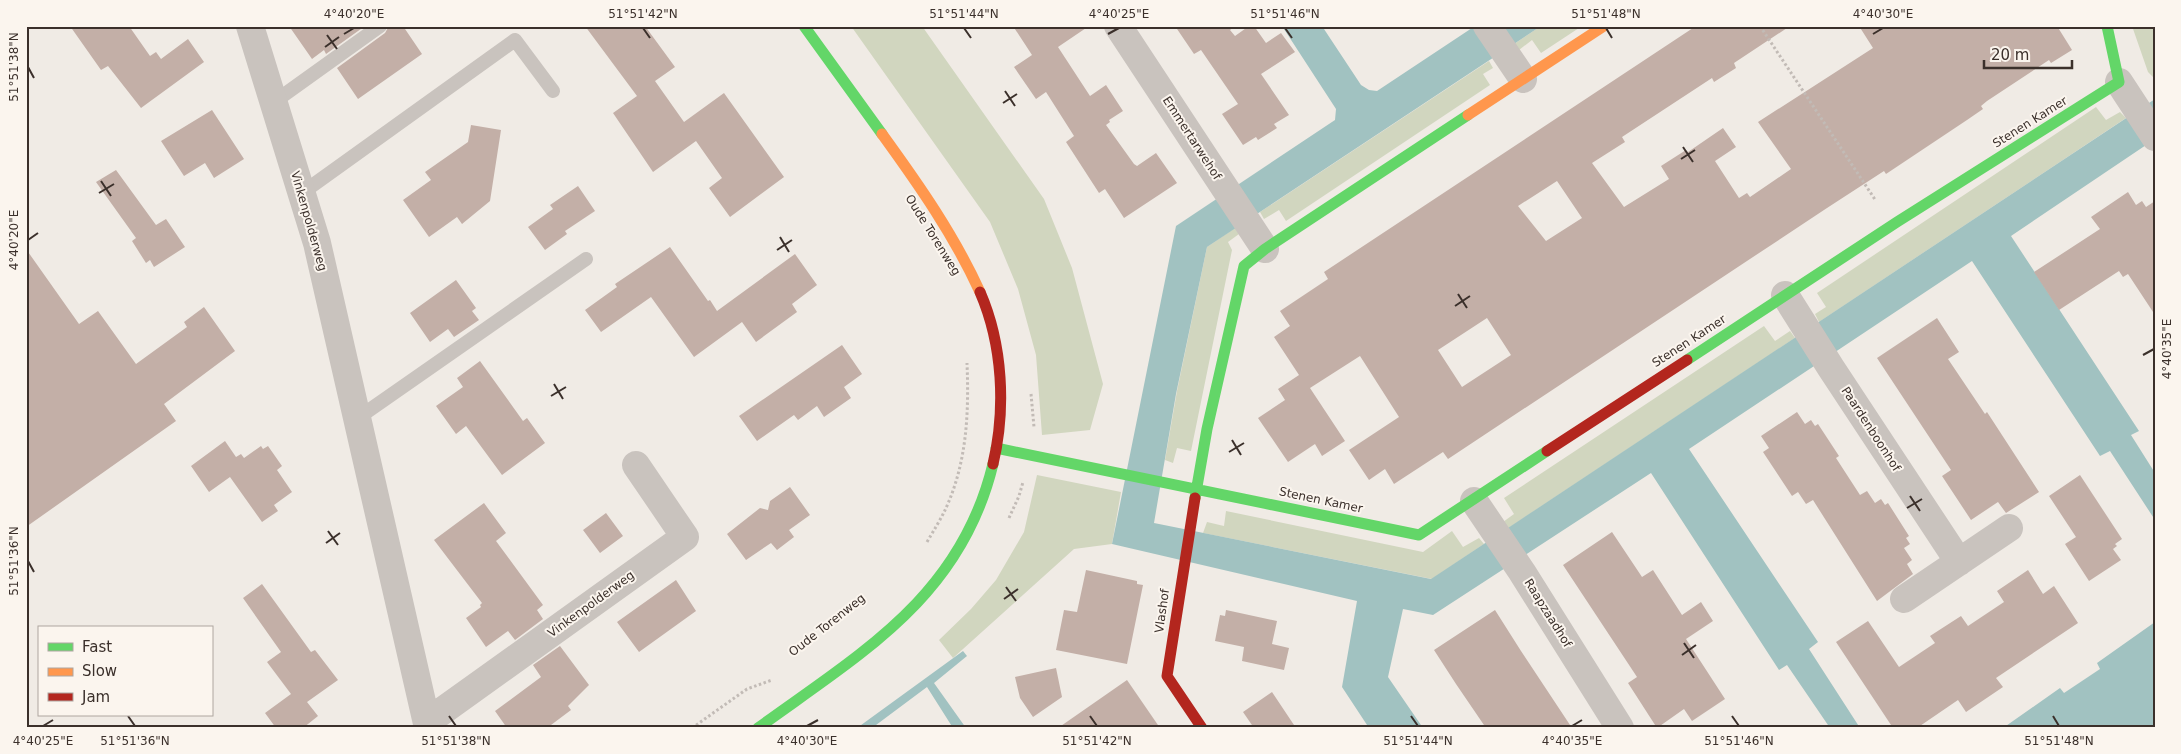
<svg xmlns="http://www.w3.org/2000/svg" width="2181" height="754" viewBox="0 0 2181 754" font-family="'DejaVu Sans',sans-serif">
	<style>
		.green { fill: #d1d6bf }
		.water { fill: #a1c2c1 }
		.building { fill: #c3afa7; fill-rule: evenodd }
		.lines { fill: none; stroke-linecap: round; stroke-linejoin: round }
		.path { stroke: #c2bbb6; stroke-width: 3; stroke-dasharray: 2.5 2.5; stroke-linecap: butt }
		.lane { stroke: #c9c3be; stroke-width: 14 }
		.street { stroke: #c9c3be; stroke-width: 28 }
		.fast { stroke: #63d668; stroke-width: 11 }
		.slow { stroke: #ff974d; stroke-width: 11 }
		.jam { stroke: #b3261e; stroke-width: 11 }
		.ticks { fill: none; stroke: #3b302b; stroke-width: 2 }
		.labels { text-anchor: middle; dominant-baseline: central; stroke-width: 4; stroke-linejoin: round; paint-order: stroke }
		.street-label { font-size: 12px; fill: #3b302b; stroke: #fbf5ee }
		.neatline { fill: none; stroke: #3b302b; stroke-width: 2 }
		.ticks-label { font-size: 12px; text-anchor: middle; fill: #3b302b }
	</style>
	<rect width="100%" height="100%" fill="#f0ebe5"/>
	<path class="green" d="M851,26H922L1044,199L1072,268L1103,384L1090,430L1042,435L1036,355L1018,289L990,222Z
		M1541,26H1582L1541,53L1532,40L1519,50L1514,44Z
		M2132,26H2155V79L2148,72Z
		M1489,61L1493,68L1483,74L1490,85L1286,221L1279,210L1264,219L1260,212Z
		M2096,107L2106,120L2120,112L2126,118L1819,322L1815,314L1826,307L1817,293Z
		M1235,228L1239,234L1228,242L1232,250L1191,451L1177,448L1173,463L1165,460L1177,391L1207,247Z
		M1764,326L1775,341L1790,331L1795,338L1507,529L1503,522L1514,514L1504,498Z
		M1037,475L1121,492L1112,544L1074,549L953,658L939,640L971,609L996,580L1024,532Z
		M1226,511L1423,552L1452,531L1463,547L1479,538L1484,544L1432,579L1203,533L1207,522L1224,526Z"/>
	<path class="water" d="M1282,26H1322L1361,85L1369,90L1377,91L1475,26H1541L1207,247L1176,394L1154,523L1431,579L2155,99V139L2011,236L2139,431L2131,435L2155,473V520L2110,451L2100,456L1972,261L1689,449L1818,642L1809,649L1860,728H1830L1787,665L1779,670L1651,473L1433,615L1403,609L1388,677L1423,728H1369L1342,687L1357,601L1112,544L1176,226L1335,120L1336,109Z
		M2155,622V728H2003L2060,688L2064,693L2100,669L2097,663Z
		M963,651L967,656L934,683L966,728H953L927,687L872,728H857Z"/>
	<path class="building" d="M70,26H129L150,56L156,52L161,59L188,39L204,62L141,108L108,66L101,70Z
		M289,26H365L326,54L324,50L312,59Z
		M389,26H403L422,54L358,99L337,68L385,33Z
		M585,26H645L675,67L655,81L684,122L724,93L784,177L730,217L709,188L722,178L696,141L653,172L613,113L637,96Z
		M1013,26H1089L1058,47L1090,96L1106,85L1123,111L1109,120L1110,122L1106,125L1134,164L1137,166L1156,153L1177,183L1124,218L1105,189L1099,193L1066,142L1074,136L1046,92L1036,99L1014,67L1032,55Z
		M1175,26H1235L1230,30L1235,36L1249,26H1254L1266,43L1281,33L1295,52L1261,74L1289,115L1274,124L1277,128L1258,140L1256,137L1243,145L1222,114L1238,104L1201,50L1194,54Z
		M1696,26H1790L1734,63L1736,68L1714,82L1712,78L1622,137L1625,142L1592,163L1624,207L1669,179L1661,166L1686,150L1688,152L1723,128L1736,147L1715,161L1739,198L1747,193L1750,197L1791,169L1758,122L1873,48L1859,26H2057L2072,50L2051,63L2049,60L1987,101L1981,106L1983,109L1967,120L1886,174L1884,171L1827,208L1448,459L1443,452L1394,484L1385,469L1369,480L1349,450L1399,417L1360,356L1310,388L1345,441L1322,456L1315,444L1288,462L1258,418L1285,400L1278,389L1299,375L1274,337L1290,326L1280,311L1328,279L1324,272ZM1557,181L1582,218L1546,241L1518,206ZM1487,318L1511,355L1462,387L1438,350Z
		M212,110L244,159L214,178L205,163L184,176L161,141Z
		M471,125L501,130L490,201L462,224L457,217L429,237L403,200L431,180L425,172L468,142Z
		M116,170L156,225L166,219L185,247L154,267L150,260L146,263L132,241L136,238L96,182Z
		M578,186L595,211L565,231L567,234L545,250L528,227L553,209L550,205Z
		M2128,192L2136,205L2142,201L2146,207L2155,201V315L2128,274L2123,277L2119,271L2059,310L2034,272L2100,229L2091,217Z
		M670,247L708,301L710,300L717,311L795,254L817,285L792,304L797,312L756,342L742,322L694,357L651,297L601,332L585,310L617,287L615,284Z
		M26,249L79,324L98,311L136,364L187,327L184,322L204,307L235,351L164,404L176,421L26,527Z
		M456,280L476,308L472,311L479,320L454,337L448,329L430,342L410,313Z
		M1937,318L1959,352L1948,359L1985,414L1987,412L2039,492L2006,513L1998,502L1971,520L1942,476L1951,470L1877,358Z
		M842,345L862,374L844,387L851,398L824,417L817,406L798,420L794,415L757,441L739,416Z
		M480,361L523,421L527,418L545,443L502,475L466,426L456,434L436,406L463,387L457,378Z
		M1797,412L1805,424L1811,420L1815,426L1818,424L1839,456L1836,458L1860,495L1867,491L1875,503L1881,499L1885,505L1888,503L1909,536L1906,538L1910,544L1904,548L1912,560L1907,564L1913,574L1877,601L1813,500L1806,504L1798,492L1792,496L1763,452L1769,448L1761,436Z
		M225,441L236,457L241,454L244,458L261,446L263,449L268,446L282,466L277,470L292,492L274,505L278,511L262,522L230,477L209,492L191,466Z
		M2080,475L2122,539L2115,544L2117,546L2113,549L2121,560L2089,581L2065,544L2076,537L2049,496Z
		M790,487L810,515L789,530L794,537L777,550L771,543L746,560L727,534L760,508L768,510L770,501Z
		M484,503L506,533L496,541L543,605L537,610L543,619L515,640L508,631L486,647L466,618L481,607L480,605L482,603L434,540Z
		M606,513L623,536L600,553L583,530Z
		M1612,532L1642,577L1653,570L1682,615L1701,602L1713,621L1686,639L1725,699L1692,721L1684,709L1657,728L1628,683L1637,677L1563,565Z
		M1086,570L1137,581V584L1143,585L1127,664L1056,650L1064,610L1077,612Z
		M2028,570L2043,594L2054,586L2078,623L1996,678L2003,687L1966,712L1958,700L1917,728H1893L1836,642L1868,621L1899,667L1935,643L1930,636L1961,616L1968,626L2004,602L1997,591Z
		M676,580L696,611L639,652L617,622Z
		M262,584L311,652L315,650L338,680L307,702L318,716L303,728H276L265,713L291,694L267,662L281,652L243,598Z
		M1226,610L1277,621L1272,644L1289,648L1284,670L1242,661L1244,647L1215,641L1220,615L1225,616Z
		M1495,610L1521,651L1572,728H1486L1456,684L1434,650Z
		M560,646L589,685L568,706L571,710L547,728H507L495,711L541,677L533,665Z
		M1056,668L1062,697L1033,717L1020,698L1015,677Z
		M1127,680L1160,728H1058Z
		M1272,692L1296,728H1254L1243,712Z"/>
	<g class="lines">
		<path class="path" d="M1760,26L1876,201
			M1031,394L1034,427
			M1009,518L1019,496L1023,482
			M927,542C934,530 941,519 946,508C967,462 969,412 967,363
			M692,728L747,689L772,680"/>
		<path class="lane" d="M274,102L380,26
			M302,193L515,40L553,91
			M358,418L586,259"/>
		<path class="street" d="M250,26L317,243L428,728
			M1118,26L1265,249
			M1487,26L1523,79
			M2119,82L2155,137
			M1785,295L1831,368L1959,562
			M1474,501L1522,572L1620,728
			M1904,599L2009,528
			M427,722L685,537L636,465"/>
		<path class="fast" d="M804,26L882,134
			M1687,360L1897,222L2119,82L2107,26
			M996,448L1419,535L1547,451
			M1195,498L1207,429L1244,266L1265,249L1468,115
			M758,728C861,653 961,597 993,464"/>
		<path class="slow" d="M1468,115L1604,26
			M882,134C919,185 954,235 980,292"/>
		<path class="jam" d="M980,292C1003,345 1006,409 993,464
			M1547,451L1687,360
			M1195,498L1167,676L1202,728"/>
	</g>
	<path class="ticks" d="M643,28L650,38M964,28L971,38M1285,28L1292,38M1606,28L1612,38M344,34L354,28M1108,34L1119,28M1873,34L1883,28M327,35L337,49M325,47L339,37M28,67L34,78M1005,91L1015,106M1003,103L1017,94M1683,147L1693,162M1681,159L1695,150M101,181L111,196M99,193L114,184M780,237L789,252M28,240L38,233M777,250L792,240M1458,294L1467,308M1455,306L1470,296M2143,355L2154,349M554,384L563,399M551,396L566,387M1232,440L1241,455M1229,452L1244,443M1910,496L1920,511M1907,508L1922,499M328,531L338,545M326,543L340,533M28,561L34,572M1006,587L1016,601M1004,599L1018,589M1684,643L1694,658M1682,655L1696,645M128,716L135,726M449,716L456,726M1090,716L1097,726M1411,716L1418,726M1732,716L1739,726M2053,716L2059,726M43,726L53,720M807,726L818,720M1572,726L1582,720"/>
	<g class="labels">
		<g class="street-label">
			<text transform="translate(2030 122) rotate(-32)">Stenen Kamer</text>
			<text transform="translate(1192 138) rotate(57)">Emmertarwehof</text>
			<text transform="translate(309 221) rotate(74)">Vinkenpolderweg</text>
			<text transform="translate(933 235) rotate(58)">Oude Torenweg</text>
			<text transform="translate(1689 341) rotate(-33)">Stenen Kamer</text>
			<text transform="translate(1871 429) rotate(57)">Paardenboonhof</text>
			<text transform="translate(1321 500) rotate(12)">Stenen Kamer</text>
			<text transform="translate(591 604) rotate(-36)">Vinkenpolderweg</text>
			<text transform="translate(1162 611) rotate(-82)">Vlashof</text>
			<text transform="translate(1548 613) rotate(58)">Raapzaadhof</text>
			<text transform="translate(827 625) rotate(-38)">Oude Torenweg</text>
		</g>
	</g>
	<rect width="2181" height="754" fill="none" stroke="#fbf5ee" stroke-width="55"/>
	<rect x="38" y="626" width="175" height="90" fill="#fbf5ee" stroke="#aea6a0"/>
	<rect x="48" y="643" width="25" height="8" fill="#63d668" stroke="#aea6a0"/>
	<text x="82" y="652" font-size="15" fill="#3b302b">Fast</text>
	<rect x="48" y="668" width="25" height="8" fill="#ff974d" stroke="#aea6a0"/>
	<text x="82" y="676" font-size="15" fill="#3b302b">Slow</text>
	<rect x="48" y="693" width="25" height="8" fill="#b3261e" stroke="#aea6a0"/>
	<text x="82" y="702" font-size="15" fill="#3b302b">Jam</text>
	<path d="M1984 60v8h88v-8" fill="none" stroke="#3b302b" stroke-width="2.5"/>
	<text x="1991" y="60" font-size="15" fill="#3b302b" stroke="#fbf5ee" stroke-width="4" paint-order="stroke">20 m</text>
	<rect x="28" y="28" width="2126" height="698" class="neatline"/>
	<g class="ticks-label">
		<text x="354" y="18">4°40'20"E</text>
		<text x="643" y="18">51°51'42"N</text>
		<text x="964" y="18">51°51'44"N</text>
		<text x="1119" y="18">4°40'25"E</text>
		<text x="1285" y="18">51°51'46"N</text>
		<text x="1606" y="18">51°51'48"N</text>
		<text x="1883" y="18">4°40'30"E</text>
		<text transform="translate(14 67) rotate(-90)" y="4">51°51'38"N</text>
		<text transform="translate(14 240) rotate(-90)" y="4">4°40'20"E</text>
		<text transform="translate(2167 349) rotate(-90)" y="4">4°40'35"E</text>
		<text transform="translate(14 561) rotate(-90)" y="4">51°51'36"N</text>
		<text x="43" y="745">4°40'25"E</text>
		<text x="135" y="745">51°51'36"N</text>
		<text x="456" y="745">51°51'38"N</text>
		<text x="807" y="745">4°40'30"E</text>
		<text x="1097" y="745">51°51'42"N</text>
		<text x="1418" y="745">51°51'44"N</text>
		<text x="1572" y="745">4°40'35"E</text>
		<text x="1739" y="745">51°51'46"N</text>
		<text x="2059" y="745">51°51'48"N</text>
	</g>
</svg>
